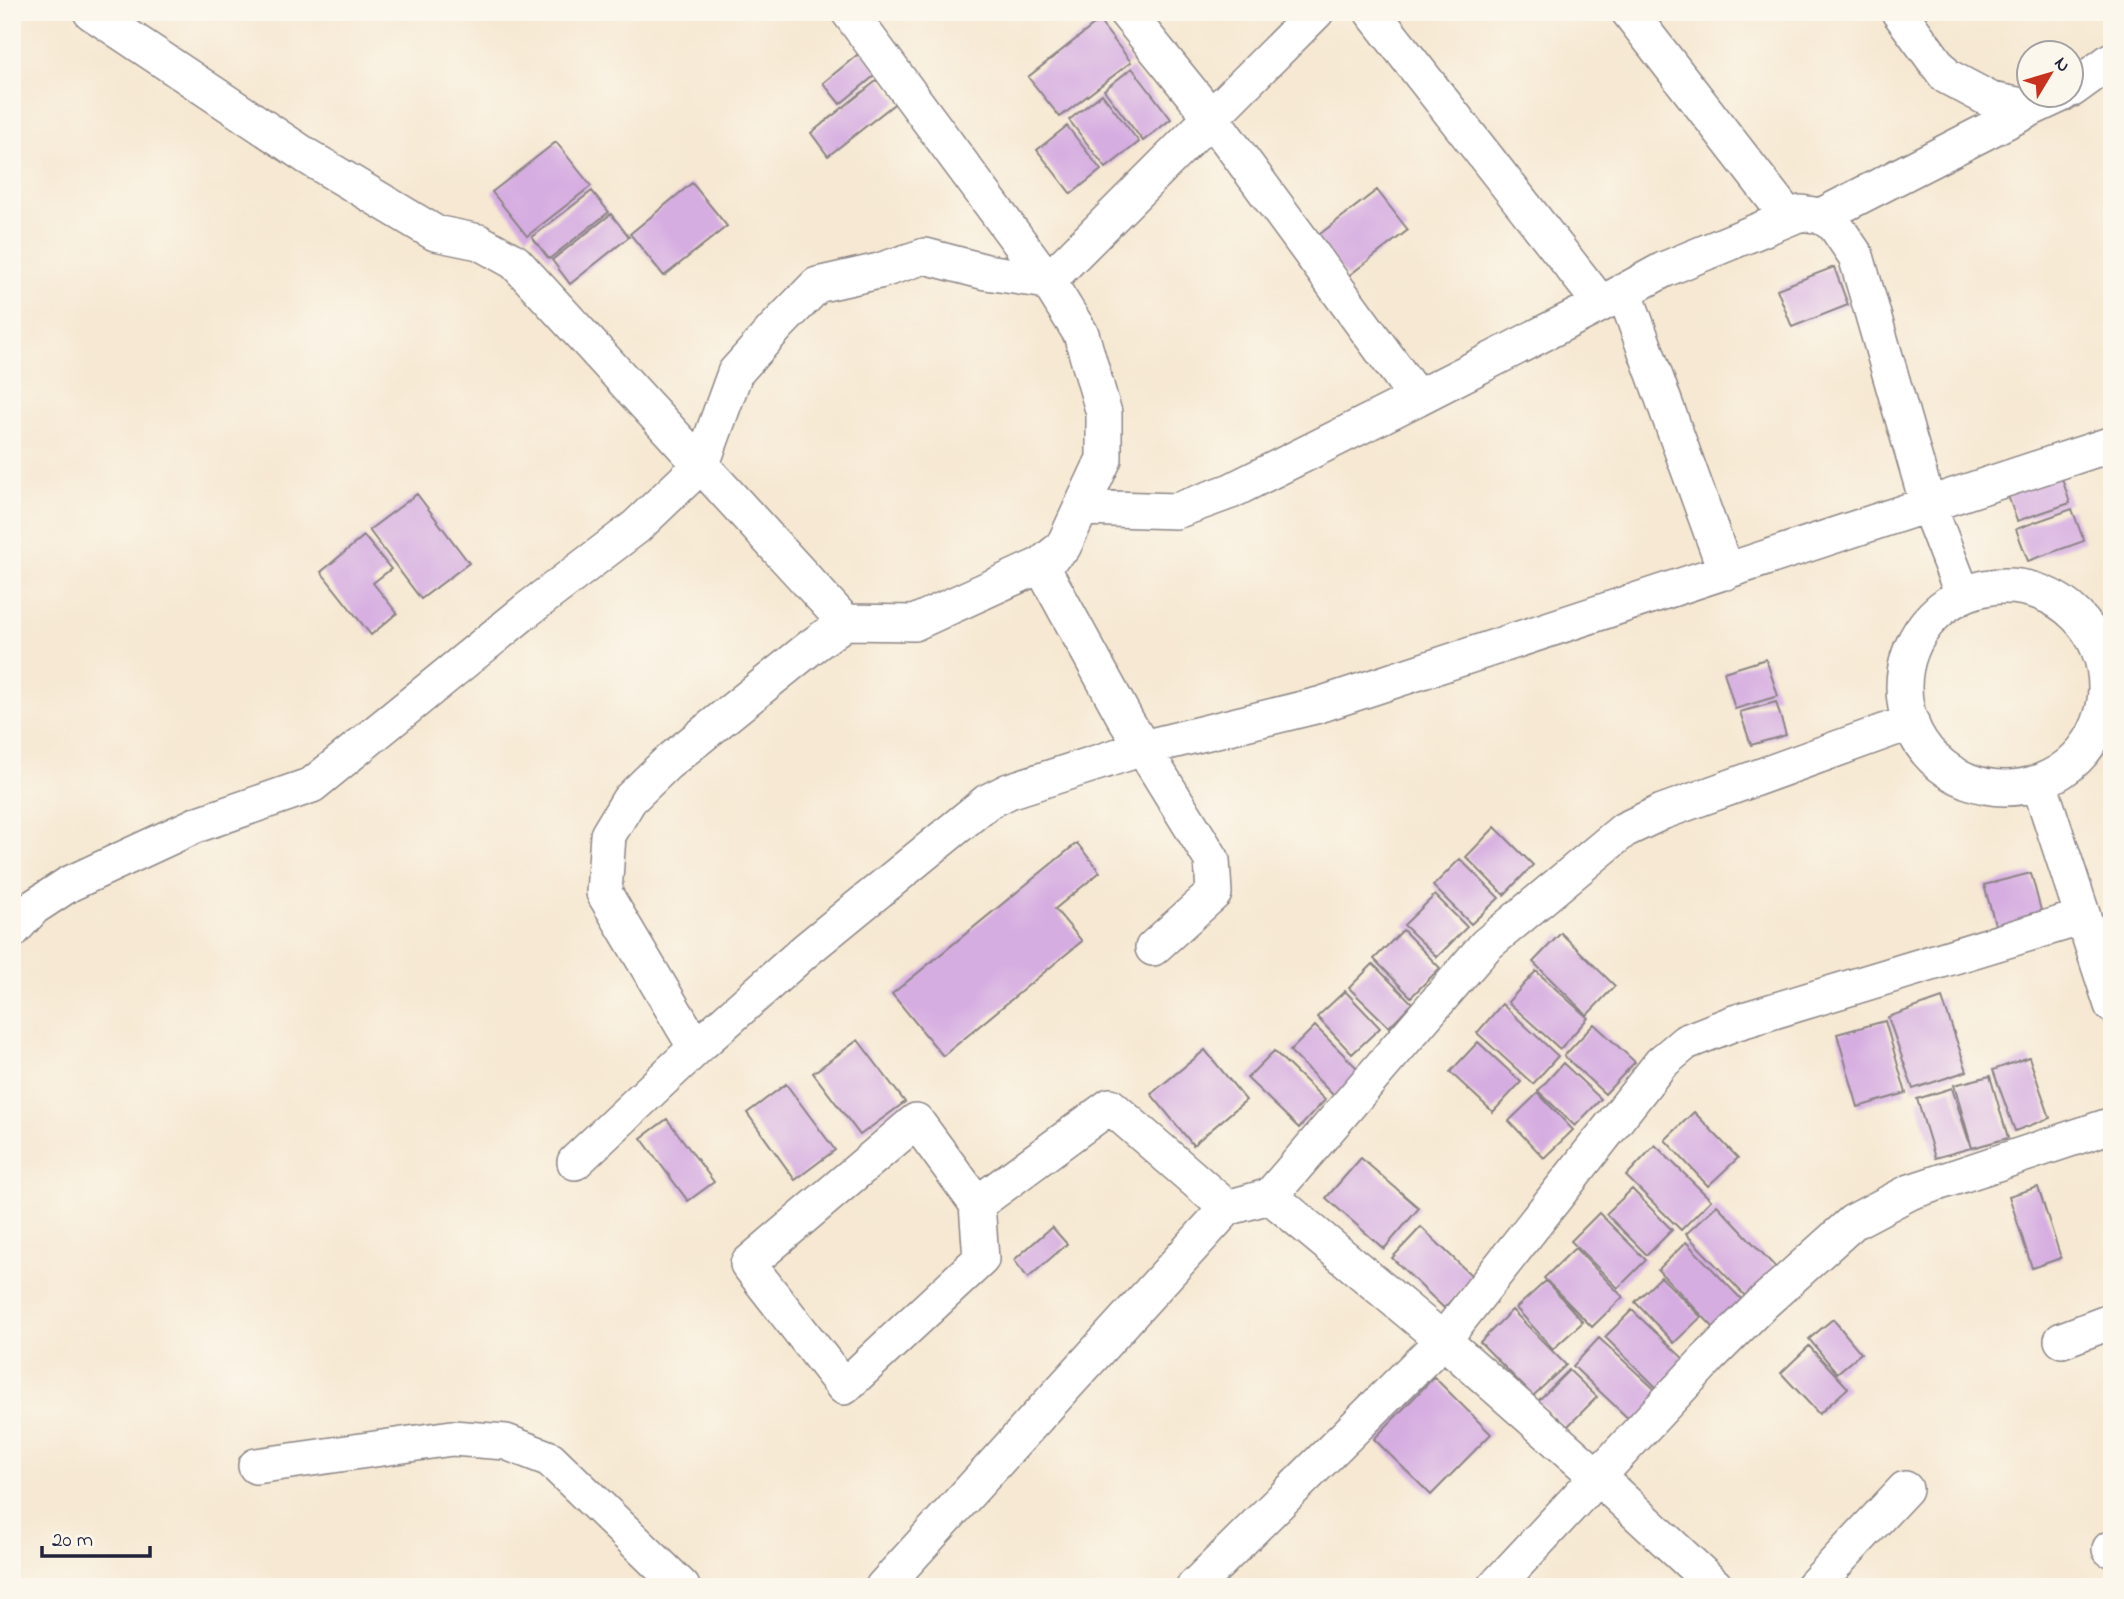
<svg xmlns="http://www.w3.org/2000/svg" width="2124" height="1599" viewBox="0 0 2124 1599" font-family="'Indie Flower',sans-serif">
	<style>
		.building { fill: #d6ade1 }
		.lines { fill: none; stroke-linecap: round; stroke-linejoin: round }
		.street-casing { stroke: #8c8586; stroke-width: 38 }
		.street { stroke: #fff; stroke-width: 35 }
	</style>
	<rect width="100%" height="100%" fill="#fbf7ec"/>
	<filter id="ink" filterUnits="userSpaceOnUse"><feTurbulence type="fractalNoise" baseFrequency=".0143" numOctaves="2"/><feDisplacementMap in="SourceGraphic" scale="14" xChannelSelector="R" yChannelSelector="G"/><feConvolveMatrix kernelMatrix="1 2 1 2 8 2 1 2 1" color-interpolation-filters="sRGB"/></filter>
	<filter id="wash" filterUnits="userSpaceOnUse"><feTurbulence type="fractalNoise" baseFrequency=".00686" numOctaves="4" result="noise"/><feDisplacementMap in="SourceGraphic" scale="28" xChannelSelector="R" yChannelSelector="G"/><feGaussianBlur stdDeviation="1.57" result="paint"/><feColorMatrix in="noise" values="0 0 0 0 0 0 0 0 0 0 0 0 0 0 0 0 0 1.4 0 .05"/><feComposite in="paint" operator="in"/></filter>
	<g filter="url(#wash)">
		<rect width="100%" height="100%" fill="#f6e8d2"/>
		<g id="blocks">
			<path class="building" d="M1099,21L1131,62L1060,117L1028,77Z
				M862,51L879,72L840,104L823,83Z
				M1132,68L1171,119L1143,141L1104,90Z
				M880,78L898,101L828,156L811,133Z
				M1102,94L1139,142L1106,168L1069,120Z
				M1067,126L1101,170L1071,194L1037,150Z
				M556,142L591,186L527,236L492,192Z
				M692,183L727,226L664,276L630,234Z
				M1377,190L1408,230L1347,277L1316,237Z
				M592,191L609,212L549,259L532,237Z
				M611,214L629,237L570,284L552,260Z
				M1834,267L1848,305L1792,327L1777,289Z
				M2059,469L2070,503L2017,521L2005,487Z
				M417,494L469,563L421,599L369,530Z
				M2072,509L2084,541L2028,561L2016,529Z
				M364,536L391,569L373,583L397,613L371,635L321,572Z
				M1766,659L1778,696L1735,709L1724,672Z
				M1776,702L1786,735L1751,745L1740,712Z
				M1495,827L1533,865L1504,895L1466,857Z
				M1077,843L1100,872L1055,909L1082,941L943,1056L892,994Z
				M1460,859L1499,898L1471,924L1433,886Z
				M2031,873L2043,918L1997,931L1984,885Z
				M1435,895L1467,927L1437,957L1404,925Z
				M1403,930L1440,968L1411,997L1374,959Z
				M1561,933L1615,986L1587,1015L1533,962Z
				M1373,964L1412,1003L1389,1027L1349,988Z
				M1536,971L1588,1018L1560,1049L1508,1002Z
				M1345,991L1380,1028L1352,1054L1317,1017Z
				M1942,998L1967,1071L1913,1089L1888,1017Z
				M1502,1004L1558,1056L1533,1084L1477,1033Z
				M1885,1021L1906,1093L1858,1107L1837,1034Z
				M1594,1024L1635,1062L1605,1094L1564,1056Z
				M1315,1026L1363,1074L1337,1099L1290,1051Z
				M858,1040L905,1102L860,1135L813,1073Z
				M1478,1042L1521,1082L1493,1112L1450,1072Z
				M1205,1050L1246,1100L1193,1145L1151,1094Z
				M1274,1051L1325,1100L1299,1128L1247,1078Z
				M2029,1057L2050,1118L2015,1131L1993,1070Z
				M1563,1063L1601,1099L1575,1126L1538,1091Z
				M1990,1076L2008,1138L1972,1148L1954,1085Z
				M786,1084L835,1150L795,1180L747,1113Z
				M1952,1088L1971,1148L1935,1158L1917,1099Z
				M1538,1093L1573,1130L1544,1158L1509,1121Z
				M1694,1112L1738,1158L1708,1186L1665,1140Z
				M667,1119L714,1182L688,1201L641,1138Z
				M1655,1145L1711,1200L1681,1230L1626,1176Z
				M1361,1158L1419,1208L1384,1249L1326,1198Z
				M2038,1187L2061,1258L2032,1268L2009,1196Z
				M1632,1189L1672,1230L1647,1255L1606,1214Z
				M1717,1205L1780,1272L1750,1301L1686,1234Z
				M1599,1213L1646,1260L1618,1288L1571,1241Z
				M1052,1227L1067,1244L1028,1278L1014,1260Z
				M1421,1227L1473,1277L1444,1308L1392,1258Z
				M1686,1242L1745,1303L1716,1330L1658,1270Z
				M1575,1248L1623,1297L1592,1327L1544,1278Z
				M1661,1277L1701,1317L1674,1343L1635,1302Z
				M1546,1281L1583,1322L1553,1349L1516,1308Z
				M1512,1310L1566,1365L1533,1396L1480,1342Z
				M1632,1310L1687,1362L1660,1391L1605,1337Z
				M1833,1319L1861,1353L1837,1373L1809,1339Z
				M1599,1338L1662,1396L1635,1425L1573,1366Z
				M1809,1346L1848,1388L1819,1414L1781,1373Z
				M1569,1370L1597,1397L1566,1428L1538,1401Z
				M1434,1377L1491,1434L1431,1495L1374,1439Z
				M2091,1580L2092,1587H2069V1586Z"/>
		</g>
	</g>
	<g filter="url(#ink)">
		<use href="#blocks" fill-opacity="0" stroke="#8c8586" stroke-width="2"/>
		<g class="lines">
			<g class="street-casing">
				<path id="street" d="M91,12L308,157L435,233L479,242L515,262L845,622
					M849,12L1048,281
					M1126,12L1211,117L1417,398L1601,304L1663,270L1801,213L1821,216L1835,225L1856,256L1928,505L1963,595
					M1372,12L1601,304
					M1629,12L1789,218
					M1899,12L1946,76L1991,100L2032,108L2062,94
					M2072,89L2112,60
					M1821,216L2032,108
					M1624,291L1726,572
					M1081,508L1176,511L1231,491L1417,398
					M1041,565L1127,722L1212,860L1214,893L1153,948
					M1904 687a101 101 0 1 1 202 0a101 101 0 1 1-202 0Z
					M2039,783L2112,1005
					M12,931L34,907L69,884L196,825L312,785L527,610L636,527L702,464L735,373L777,326L817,285L879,271L925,256L986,272L1048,281
					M696,1048L806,950L987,802L1009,791L1143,748L1319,705L2112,444
					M575,1162L696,1048L604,893L608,835L629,800L666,764L811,647L845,622L914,623L1041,565L1063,547L1104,459V413L1081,334L1048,281L1316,12
					M1270,1196L1443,1340L1598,1477L1716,1587
					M977,1204L916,1121L748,1264L844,1387L981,1259L977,1204L1110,1106L1227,1208
					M2062,1340L2112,1321
					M256,1466L452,1438L506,1442L550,1459L682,1587
					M2110,1549L2112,1548
					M883,1587L1227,1208L1270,1196L1486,945L1624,830L1662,812L1911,722
					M1194,1587L1443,1340L1661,1063L1686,1042L1734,1023L2083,917
					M1495,1587L1708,1358L1764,1302L1853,1222L1910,1192L2112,1125
					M1813,1587L1905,1489"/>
			</g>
			<use href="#street" class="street"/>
		</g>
	</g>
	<rect width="2124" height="1599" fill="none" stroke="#fbf7ec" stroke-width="42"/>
	<g transform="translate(2050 74) rotate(52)"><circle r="33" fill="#fbf7ec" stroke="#a4a2a5" stroke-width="2"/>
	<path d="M0-5L12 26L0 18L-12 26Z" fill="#c8321e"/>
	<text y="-10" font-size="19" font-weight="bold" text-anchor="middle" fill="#22223b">N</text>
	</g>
	<path d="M42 1546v10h108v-10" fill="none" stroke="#22223b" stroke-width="3.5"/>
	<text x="52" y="1546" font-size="21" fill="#22223b" stroke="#fbf7ec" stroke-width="5" paint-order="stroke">20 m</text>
</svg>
